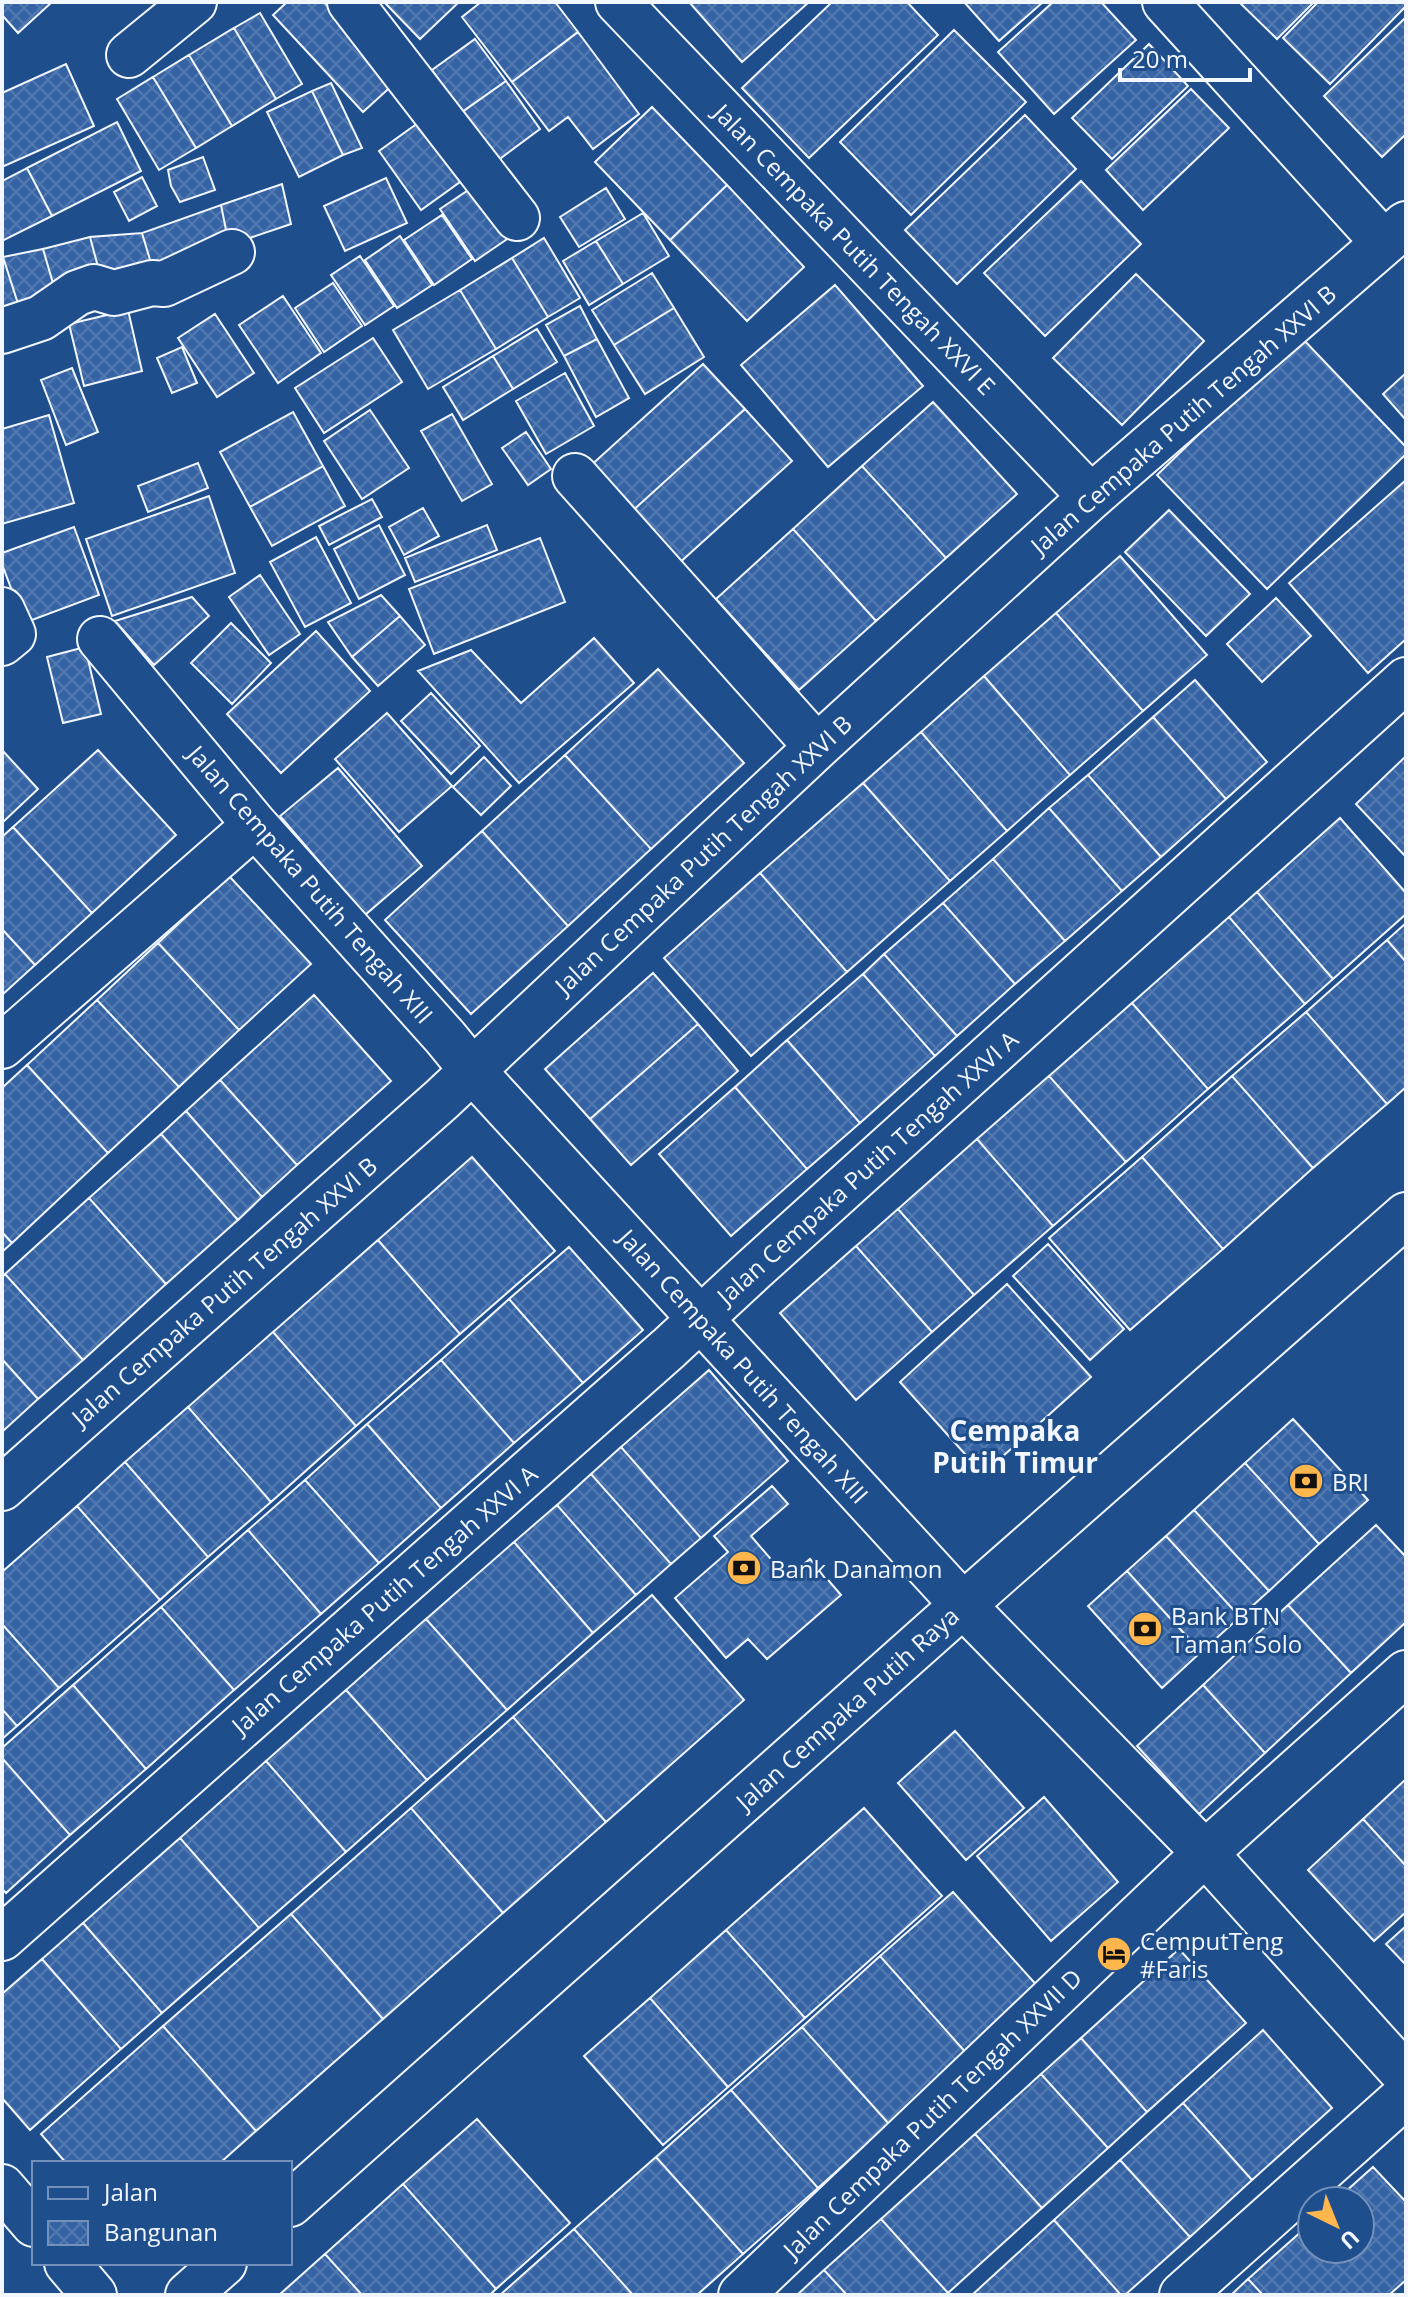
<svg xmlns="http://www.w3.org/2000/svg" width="1408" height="2297" viewBox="0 0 1408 2297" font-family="'Open Sans',sans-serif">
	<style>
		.building { fill: url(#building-cross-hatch); stroke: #f2f6ff; stroke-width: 2 }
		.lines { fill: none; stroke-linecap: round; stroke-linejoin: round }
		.minor-casing { stroke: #f2f6ff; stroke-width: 48 }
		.minor { stroke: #1f4e8c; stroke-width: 44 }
		.labels { text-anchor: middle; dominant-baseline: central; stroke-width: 6; stroke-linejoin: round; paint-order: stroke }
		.street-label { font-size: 24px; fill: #f2f6ff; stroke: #1f4e8c }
		.poi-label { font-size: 24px; fill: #f2f6ff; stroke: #1f4e8c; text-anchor: start }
		.quarter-label { font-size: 28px; font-weight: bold; fill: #f2f6ff; stroke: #1f4e8c }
	</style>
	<defs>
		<pattern id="building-cross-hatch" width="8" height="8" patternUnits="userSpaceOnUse" patternTransform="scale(2)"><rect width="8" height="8" fill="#3563a3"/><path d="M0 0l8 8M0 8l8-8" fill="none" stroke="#537ab1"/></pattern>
	</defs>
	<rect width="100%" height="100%" fill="#1f4e8c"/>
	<path class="building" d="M2,2H52L18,33L2,15Z
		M287,2H324L397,81L363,112L273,15Z
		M384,2H459L420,39Z
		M481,2H555L578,32L512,82L462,17Z
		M689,2H809L742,62Z
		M832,2H907L938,35L809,158L742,88Z
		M964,2H1043L999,41Z
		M1053,2H1101L1136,40L1054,114L998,52Z
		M1239,2H1314L1277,39Z
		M1318,2H1406V6L1330,84L1283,38Z
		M260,13L302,84L276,99L234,28Z
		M1406,17V134L1382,157L1324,96Z
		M234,28L276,99L232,126L189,55Z
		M954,30L1026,102L911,215L840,142Z
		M578,32L639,114L593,149L568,117L549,131L512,82Z
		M475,39L506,81L462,112L432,70Z
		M1149,44L1188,86L1112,159L1072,118Z
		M189,55L232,126L196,148L153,77Z
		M66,64L94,126L2,167V93Z
		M153,77L196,148L159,170L117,99Z
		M506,81L540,129L497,161L462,112Z
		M331,83L362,148L343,155L312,91Z
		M1191,89L1229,128L1143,210L1106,170Z
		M312,91L343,155L299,177L267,112Z
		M652,107L727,185L670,240L595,162Z
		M432,113L474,172L421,210L379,151Z
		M1025,115L1076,169L957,284L905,230Z
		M117,122L141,171L52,216L27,168Z
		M203,157L215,190L180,202L171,186L168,170Z
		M27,168L52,216L2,241V181Z
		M142,177L157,206L129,221L114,192Z
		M386,178L407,223L345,251L324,206Z
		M482,181L516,233L475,261L440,209Z
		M1081,181L1141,244L1045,336L984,273Z
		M282,184L291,224L229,245L221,205Z
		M727,185L804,267L747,321L670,240Z
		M606,188L625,219L579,247L560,217Z
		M221,205L229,245L154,273L142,233Z
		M643,213L669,256L623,284L596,241Z
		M442,215L472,259L434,285L404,240Z
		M142,233L154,273L101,278L90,237Z
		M400,236L432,285L397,308L365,260Z
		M90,237L101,278L57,297L43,249Z
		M544,238L580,298L548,317L512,258Z
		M596,241L623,284L589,305L563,261Z
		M43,249L57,297L21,313L3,257Z
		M360,256L394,306L365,325L331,275Z
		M3,257L21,313L2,320V258Z
		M512,258L548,317L496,349L460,290Z
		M652,273L674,308L614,345L592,310Z
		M1136,274L1204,341L1122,425L1053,358Z
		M333,283L362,326L324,352L295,308Z
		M835,285L923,386L828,467L741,365Z
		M460,290L496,349L428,389L393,330Z
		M283,296L321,353L278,383L239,325Z
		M580,306L597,339L564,356L546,325Z
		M674,308L704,357L645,394L614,345Z
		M128,310L142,371L84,386L69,324Z
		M215,314L254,373L217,397L178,338Z
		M537,329L557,362L513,389L493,356Z
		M1300,336L1406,447V454L1267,589L1157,475Z
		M373,338L402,382L324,433L295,388Z
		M597,339L629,398L596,417L564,356Z
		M182,347L197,383L172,393L157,358Z
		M493,356L513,389L463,420L443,387Z
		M703,364L745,409L619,523L578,477Z
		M72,368L98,432L66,445L41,380Z
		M565,373L594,426L546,454L516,401Z
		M1406,373V420L1383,394Z
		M933,402L1017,494L946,558L862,466Z
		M745,409L792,461L666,575L619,523Z
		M370,410L409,468L362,499L324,441Z
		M293,412L323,466L250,507L220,452Z
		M452,414L492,484L462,501L421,431Z
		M49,415L74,503L2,524V429Z
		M526,432L551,469L528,485L502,448Z
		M198,463L208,488L148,512L138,486Z
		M323,466L345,506L272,546L250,507Z
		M862,466L946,558L876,621L793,529Z
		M1406,480V639L1368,673L1289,583Z
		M209,496L235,573L112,616L86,539Z
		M372,499L382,517L329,545L319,526Z
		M423,508L439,536L404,555L389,527Z
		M1169,510L1250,594L1206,636L1125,552Z
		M379,525L405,575L359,599L334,549Z
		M487,525L497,550L415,582L405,558Z
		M74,527L99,595L24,623L2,564V553Z
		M793,529L876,621L799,690L716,599Z
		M316,537L351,603L305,627L270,562Z
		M540,538L565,602L434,654L409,589Z
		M1120,556L1207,655L1143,711L1056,613Z
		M260,575L300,634L269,655L229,597Z
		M381,595L400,616L352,657L328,622Z
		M192,597L209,616L154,665L115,621Z
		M1276,598L1311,636L1262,682L1227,644Z
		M1056,613L1143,711L1070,775L984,676Z
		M400,616L425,645L378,686L352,657Z
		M231,623L271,663L232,704L191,663Z
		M316,631L370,691L281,773L227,714Z
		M594,638L634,683L519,783L418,671L471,650L521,703Z
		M85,647L101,714L63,723L47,657Z
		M658,669L744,763L651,849L565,755Z
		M984,676L1070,775L1007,831L921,732Z
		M1195,680L1267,762L1226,799L1153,717Z
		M431,693L480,746L451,774L401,721Z
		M387,713L452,786L399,832L335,759Z
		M1153,717L1226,799L1161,857L1088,775Z
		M921,732L1007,831L950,881L863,783Z
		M2,750L38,789L2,823Z
		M98,750L176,835L92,913L13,827Z
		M565,755L651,849L568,926L482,831Z
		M1406,756V857L1356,804Z
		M484,757L511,786L481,815L453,787Z
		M338,768L422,866L365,915L280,816Z
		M1088,775L1161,857L1122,891L1049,808Z
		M863,783L950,881L847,972L760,873Z
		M1049,808L1122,891L1065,941L993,859Z
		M1340,818L1406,893V914L1333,979L1257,892Z
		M13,827L92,913L35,965L2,929V837Z
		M482,831L568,926L471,1014L385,920Z
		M993,859L1065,941L1015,984L943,903Z
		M760,873L847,972L751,1056L664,958Z
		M229,876L311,964L239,1030L158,943Z
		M1257,892L1333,979L1305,1004L1229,917Z
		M943,903L1015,984L957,1036L884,954Z
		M1229,917L1305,1004L1208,1089L1132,1003Z
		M1406,923V962L1387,940Z
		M2,929L35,965L2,995Z
		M1387,940L1406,962V1087L1387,1104L1306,1012Z
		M158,943L239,1030L179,1087L97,1000Z
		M884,954L957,1036L935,1056L863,974Z
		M653,973L698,1024L590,1119L545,1069Z
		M863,974L935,1056L860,1123L787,1040Z
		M314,995L391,1081L297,1165L220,1080Z
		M97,1000L179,1087L108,1153L27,1065Z
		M1132,1003L1208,1089L1126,1162L1049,1076Z
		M1306,1012L1387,1104L1313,1168L1232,1076Z
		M698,1024L738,1071L631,1165L590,1119Z
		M787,1040L860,1123L807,1169L735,1087Z
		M27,1065L108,1153L12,1243L2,1232V1088Z
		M1049,1076L1126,1162L1053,1226L977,1139Z
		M1232,1076L1313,1168L1223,1249L1142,1157Z
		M220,1080L297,1165L262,1197L186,1111Z
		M735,1087L807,1169L731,1236L659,1154Z
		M186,1111L262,1197L238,1220L161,1134Z
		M161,1134L238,1220L166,1284L89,1198Z
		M977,1139L1053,1226L974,1295L898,1209Z
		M472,1157L555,1251L460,1334L378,1240Z
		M1142,1157L1223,1249L1130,1330L1049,1238Z
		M89,1198L166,1284L83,1360L5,1274Z
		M898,1209L974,1295L932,1332L856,1246Z
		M2,1232L12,1243L2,1252Z
		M378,1240L460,1334L356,1426L273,1332Z
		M1048,1244L1124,1329L1090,1360L1013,1276Z
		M856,1246L932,1332L856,1400L780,1313Z
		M569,1247L643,1330L583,1383L509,1299Z
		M5,1274L83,1360L38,1399L2,1359V1277Z
		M1007,1284L1091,1377L983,1474L900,1382Z
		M509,1299L583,1383L514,1443L441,1360Z
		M273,1332L356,1426L271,1502L188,1407Z
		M2,1359L38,1399L2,1432Z
		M441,1360L514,1443L441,1508L367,1424Z
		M709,1370L788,1461L701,1538L621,1447Z
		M188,1407L271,1502L208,1557L125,1462Z
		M1293,1419L1368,1500L1319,1544L1245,1463Z
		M367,1424L441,1508L379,1563L305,1480Z
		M621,1447L701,1538L671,1564L591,1474Z
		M125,1462L208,1557L160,1600L77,1506Z
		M1245,1463L1319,1544L1269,1591L1194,1510Z
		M591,1474L671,1564L636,1595L557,1505Z
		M305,1480L379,1563L321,1614L248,1530Z
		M772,1486L788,1504L751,1536L787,1578L810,1559L841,1595L767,1659L748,1639L726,1658L675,1598L728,1552L714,1536Z
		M557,1505L636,1595L593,1633L514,1542Z
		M77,1506L160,1600L59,1688L2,1624V1572Z
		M1194,1510L1269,1591L1240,1617L1166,1536Z
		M1376,1525L1406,1557V1622L1351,1673L1288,1605Z
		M248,1530L321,1614L234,1690L161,1607Z
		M1166,1536L1240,1617L1201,1652L1127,1571Z
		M514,1542L593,1633L507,1710L426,1619Z
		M1127,1571L1201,1652L1162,1688L1088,1606Z
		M652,1595L744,1700L606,1822L513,1717Z
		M1288,1605L1351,1673L1265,1753L1203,1685Z
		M161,1607L234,1690L146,1769L73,1685Z
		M426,1619L507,1710L427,1780L346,1690Z
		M2,1624L59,1688L17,1726L2,1709Z
		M73,1685L146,1769L70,1835L2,1758V1748Z
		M1203,1685L1265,1753L1199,1814L1137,1746Z
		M346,1690L427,1780L346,1852L266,1761Z
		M2,1709L17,1726L2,1739Z
		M513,1717L606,1822L503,1913L411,1808Z
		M955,1731L1024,1808L966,1860L898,1783Z
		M2,1758L70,1835L6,1893L2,1889Z
		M266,1761L346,1852L259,1928L180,1838Z
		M1406,1779V1866L1363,1819Z
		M1044,1797L1118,1882L1051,1941L977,1856Z
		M411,1808L503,1913L383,2019L291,1914Z
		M864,1808L942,1896L805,2018L726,1930Z
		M1363,1819L1406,1866V1912L1374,1941L1308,1870Z
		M180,1838L259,1928L162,2013L83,1923Z
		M953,1892L1041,1990L968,2055L880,1956Z
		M291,1914L383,2019L256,2131L163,2026Z
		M83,1923L162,2013L121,2049L42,1959Z
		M1406,1926V1965L1386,1944Z
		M726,1930L805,2018L728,2087L650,1998Z
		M1179,1949L1246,2023L1147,2112L1081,2038Z
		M880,1956L968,2055L889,2124L802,2027Z
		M42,1959L121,2049L30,2130L2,2098V1994Z
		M650,1998L728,2087L663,2145L584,2056Z
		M163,2026L256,2131L220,2163H66L41,2134Z
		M802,2027L889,2124L818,2188L731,2090Z
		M1263,2030L1332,2108L1252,2180L1183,2103Z
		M1081,2038L1147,2112L1108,2148L1041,2074Z
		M1041,2074L1108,2148L1042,2208L975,2134Z
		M731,2090L818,2188L743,2254L656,2157Z
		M1183,2103L1252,2180L1190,2237L1120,2160Z
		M477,2119L570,2223L496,2289L403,2184Z
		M975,2134L1042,2208L948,2293L881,2219Z
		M656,2157L743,2254L697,2295H633L574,2229Z
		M1120,2160L1190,2237L1125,2295H1121L1054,2220Z
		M1373,2167L1406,2202V2280L1389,2295H1263L1248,2279L1312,2222V2249H1360V2201H1335Z
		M403,2184L496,2289L490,2295H362L325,2254Z
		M881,2219L948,2293L945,2295H847L824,2270Z
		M1054,2220L1121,2295H972Z
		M574,2229L633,2295H500Z
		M325,2254L362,2295H279Z
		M824,2270L847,2295H797Z
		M1248,2279L1263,2295H1231Z"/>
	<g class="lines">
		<g class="minor-casing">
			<path id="minor" d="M350,2L517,218
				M618,2L1091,497
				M1165,2L1384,243
				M129,55L194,2
				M2,331L41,318L77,293L94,287L114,293L152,283L164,284L232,252
				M575,476L817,747
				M2,610L13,634L2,643
				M100,639L255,825L445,1037L472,1070L963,1605L1205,1853L1406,2076
				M2,1046L255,825
				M2,1488L441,1100L817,747L1091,497L1406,224
				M2,1938L669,1348L753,1270L1406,680
				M2,2187L34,2224
				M290,2204L963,1605L1406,1215
				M67,2263L94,2295
				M188,2295L224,2263
				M741,2295L1205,1853L1406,1673
				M1182,2295L1406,2095"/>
		</g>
		<use href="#minor" class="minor"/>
	</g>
	<defs>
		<g id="bank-disc" transform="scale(1.8)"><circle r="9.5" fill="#ffb74d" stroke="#1f4e8c"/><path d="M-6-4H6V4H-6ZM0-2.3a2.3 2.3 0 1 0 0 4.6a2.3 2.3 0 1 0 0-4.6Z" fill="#111"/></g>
		<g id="hotel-disc" transform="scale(1.8)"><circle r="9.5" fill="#ffb74d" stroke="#1f4e8c"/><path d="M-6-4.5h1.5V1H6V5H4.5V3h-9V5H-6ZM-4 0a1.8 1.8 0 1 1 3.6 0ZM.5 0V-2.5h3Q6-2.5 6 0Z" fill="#111"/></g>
	</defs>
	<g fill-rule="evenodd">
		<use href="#bank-disc" x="1306" y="1481"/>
		<use href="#bank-disc" x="744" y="1568"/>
		<use href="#bank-disc" x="1145" y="1629"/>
		<use href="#hotel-disc" x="1114" y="1954"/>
	</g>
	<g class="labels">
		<g class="street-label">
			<text transform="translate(855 249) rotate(46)">Jalan Cempaka Putih Tengah XXVI E</text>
			<text transform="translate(1183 419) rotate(-41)">Jalan Cempaka Putih Tengah XXVI B</text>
			<text transform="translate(703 854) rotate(-43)">Jalan Cempaka Putih Tengah XXVI B</text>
			<text transform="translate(311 884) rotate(49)">Jalan Cempaka Putih Tengah XIII</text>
			<text transform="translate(867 1167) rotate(-42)">Jalan Cempaka Putih Tengah XXVI A</text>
			<text transform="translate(224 1291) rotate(-41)">Jalan Cempaka Putih Tengah XXVI B</text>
			<text transform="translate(744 1366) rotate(48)">Jalan Cempaka Putih Tengah XIII</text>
			<text transform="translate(384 1599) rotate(-41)">Jalan Cempaka Putih Tengah XXVI A</text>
			<text transform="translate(847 1708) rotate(-42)">Jalan Cempaka Putih Raya</text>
			<text transform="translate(932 2113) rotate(-44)">Jalan Cempaka Putih Tengah XXVII D</text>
		</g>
		<g class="poi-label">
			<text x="1332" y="1481">BRI</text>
			<text x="770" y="1568">Bank Danamon</text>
			<text x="1171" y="1615">Bank BTN<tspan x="1171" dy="28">Taman Solo</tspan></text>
			<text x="1140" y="1940">CemputTeng<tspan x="1140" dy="28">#Faris</tspan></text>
		</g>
		<g class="quarter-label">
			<text x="1015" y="1430">Cempaka<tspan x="1015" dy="32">Putih Timur</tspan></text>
		</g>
	</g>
	<rect width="1408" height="2297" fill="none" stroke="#f2f6ff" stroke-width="8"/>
	<rect x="32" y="2161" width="260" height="104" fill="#1f4e8c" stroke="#7391ba" stroke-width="2"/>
	<rect x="48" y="2187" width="40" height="12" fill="#1f4e8c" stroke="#7391ba" stroke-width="2"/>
	<text x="104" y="2201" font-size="24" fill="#f2f6ff">Jalan</text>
	<rect x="48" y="2221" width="40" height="24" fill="url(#building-cross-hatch)" stroke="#7391ba" stroke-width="2"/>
	<text x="104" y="2241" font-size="24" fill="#f2f6ff">Bangunan</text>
	<g transform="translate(1336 2225) rotate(137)"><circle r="38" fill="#1f4e8c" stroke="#7391ba" stroke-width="2"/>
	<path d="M0-6L14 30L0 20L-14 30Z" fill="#ffb74d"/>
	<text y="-12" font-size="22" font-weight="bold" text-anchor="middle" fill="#f2f6ff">U</text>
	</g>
	<path d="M1120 68v12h130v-12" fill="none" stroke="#f2f6ff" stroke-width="4"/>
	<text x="1132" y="68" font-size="24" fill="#f2f6ff" stroke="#1f4e8c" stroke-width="6" paint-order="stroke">20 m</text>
</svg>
